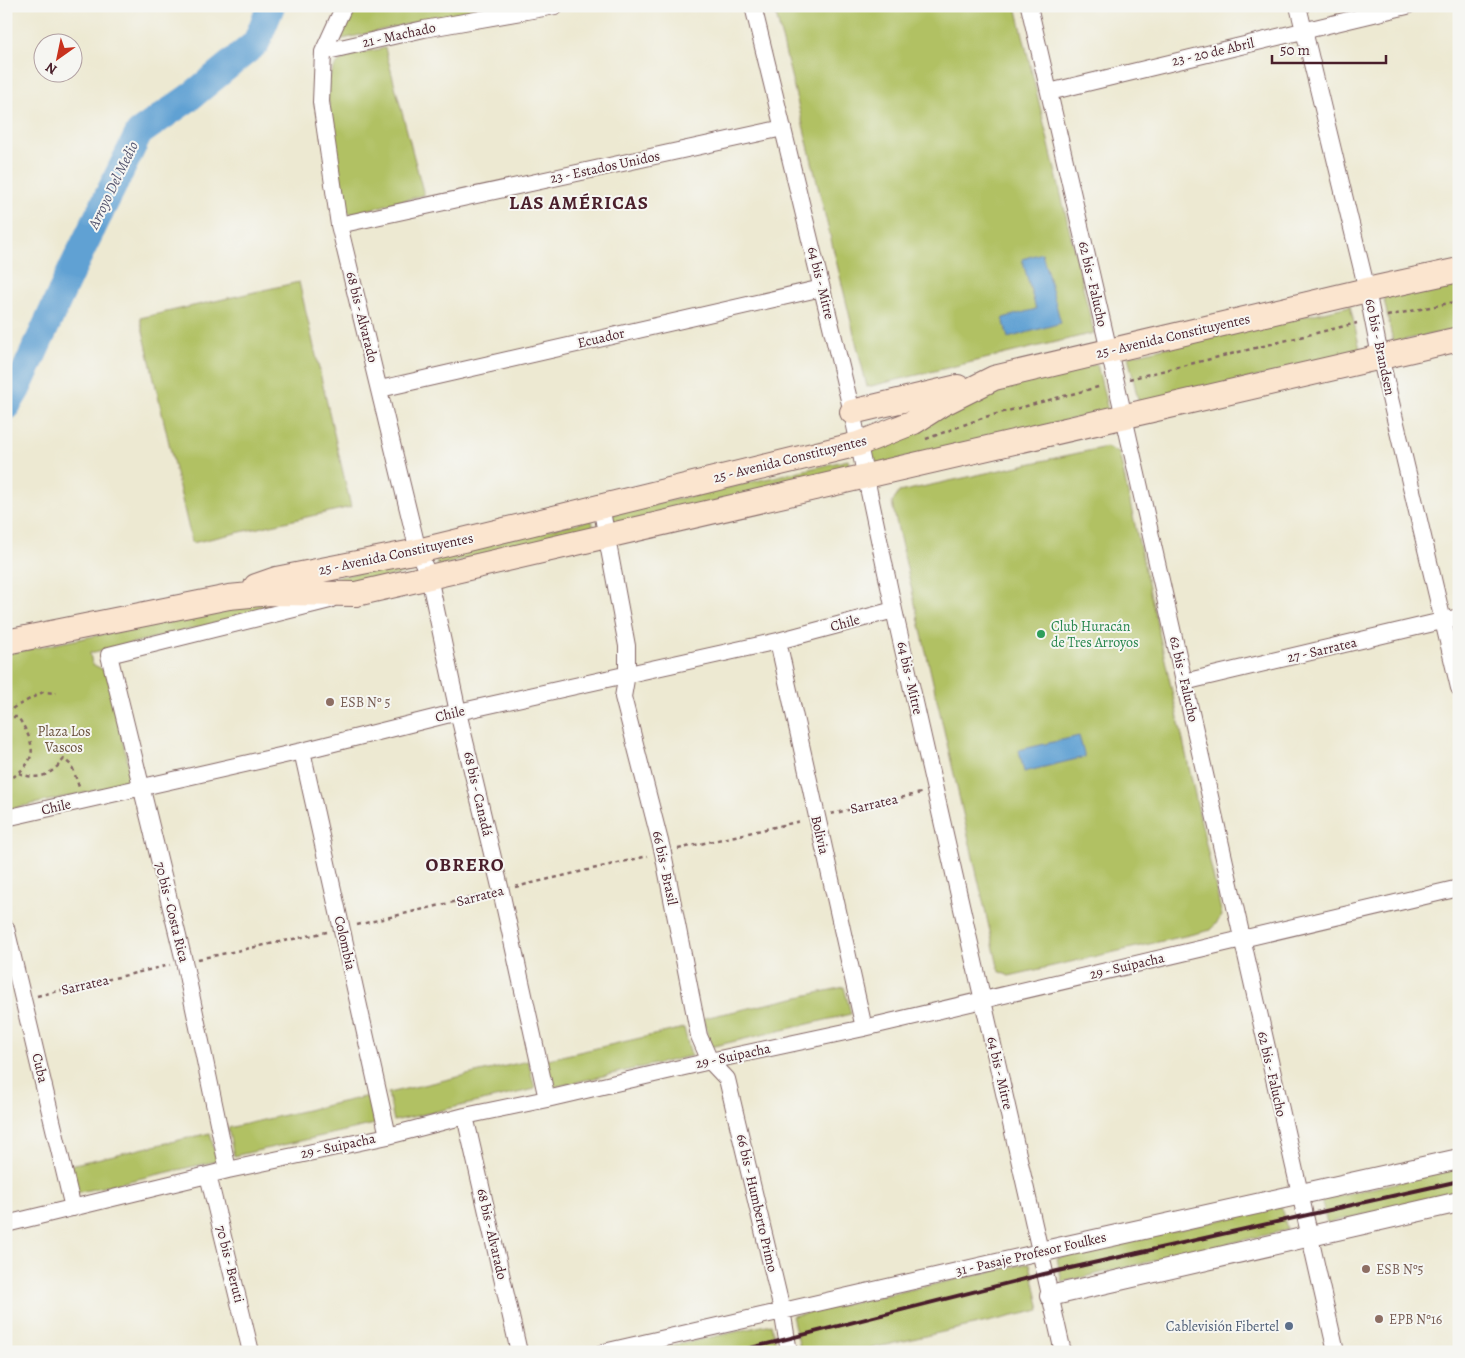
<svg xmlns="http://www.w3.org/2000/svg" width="1465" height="1358" viewBox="0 0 1465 1358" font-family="Alegreya,serif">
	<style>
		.green { fill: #b1c164; stroke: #7e7048 }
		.water { fill: #60a1d3; stroke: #55607f }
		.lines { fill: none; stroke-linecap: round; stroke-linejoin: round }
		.river { stroke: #60a1d3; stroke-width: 28 }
		.minor-casing { stroke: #836665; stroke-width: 18 }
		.tertiary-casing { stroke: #836665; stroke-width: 22 }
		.secondary-casing { stroke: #836665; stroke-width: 26 }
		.path { stroke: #836665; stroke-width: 2.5; stroke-dasharray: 4 4; stroke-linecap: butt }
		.minor { stroke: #fff; stroke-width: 16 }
		.tertiary { stroke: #fff; stroke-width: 20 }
		.secondary { stroke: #fbe5cf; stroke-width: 24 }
		.rail { stroke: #4a1f2b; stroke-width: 4 }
		.leisure-dot { fill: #2e9e5b; stroke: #f6f6f2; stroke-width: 2 }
		.education-dot { fill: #8d6e63; stroke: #f6f6f2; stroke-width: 2 }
		.service-dot { fill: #5c6f8a; stroke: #f6f6f2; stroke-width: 2 }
		.labels { text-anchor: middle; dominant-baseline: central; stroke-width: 4; stroke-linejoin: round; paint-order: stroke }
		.street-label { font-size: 14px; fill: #4a1f2b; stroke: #f6f6f2 }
		.leisure-label { font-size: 14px; fill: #27864d; stroke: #f6f6f2; text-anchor: start }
		.education-label { font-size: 14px; fill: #785e54; stroke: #f6f6f2; text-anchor: start }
		.park-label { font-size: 14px; fill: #69503c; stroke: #f6f6f2 }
		.service-label { font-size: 14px; fill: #4e5e75; stroke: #f6f6f2; text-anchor: end }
		.water-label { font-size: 15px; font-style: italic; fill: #53536e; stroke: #f6f6f2 }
		.district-label { font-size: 19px; font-weight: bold; letter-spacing: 1px; fill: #4a1f2b; stroke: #f6f6f2 }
	</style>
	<rect width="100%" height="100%" fill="#f6f6f2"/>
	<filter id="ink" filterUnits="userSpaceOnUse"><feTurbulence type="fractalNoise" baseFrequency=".02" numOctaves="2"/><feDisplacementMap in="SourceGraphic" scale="10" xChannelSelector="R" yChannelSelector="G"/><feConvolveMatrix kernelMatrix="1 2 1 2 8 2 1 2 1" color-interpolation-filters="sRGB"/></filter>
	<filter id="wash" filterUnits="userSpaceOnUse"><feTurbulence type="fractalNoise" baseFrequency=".0096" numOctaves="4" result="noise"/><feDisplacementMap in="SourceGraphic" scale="20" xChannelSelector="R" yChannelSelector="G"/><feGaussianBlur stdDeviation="1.12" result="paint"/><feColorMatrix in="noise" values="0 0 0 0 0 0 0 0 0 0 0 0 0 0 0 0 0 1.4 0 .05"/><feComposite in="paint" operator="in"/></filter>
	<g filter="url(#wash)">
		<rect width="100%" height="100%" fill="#ede9d2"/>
		<path class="green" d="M355,6H518L421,21L343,39L339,37L341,33Z
			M774,6H1016L1094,333L867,387Z
			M385,48L424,195L352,214L347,212L344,207L327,91C331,53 353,55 385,48Z
			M1459,279V329L1393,342L1383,295Z
			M299,282L351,507L192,543L140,318Z
			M1350,306L1361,353L1139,404L1128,356Z
			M1097,364L1108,411L878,464L872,461L871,452L996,387Z
			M1106,447L1119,453L1222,916L1211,930L1009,976L999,971L892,503L899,492Z
			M848,460L851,471L615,525L612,514Z
			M592,520L594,530L438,566L435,555Z
			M406,563L408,573L342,586L323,587L322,580Z
			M260,602H306L90,653L92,664L102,669L108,677L129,768V775L127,781L120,785L6,810V654Z
			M844,987L851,1014L710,1047L704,1018Z
			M684,1028L691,1056L550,1088L544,1060Z
			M528,1061L535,1089L394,1121L388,1093Z
			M368,1096L375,1124L234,1156L228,1128Z
			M210,1133L217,1161L76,1193L70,1165Z
			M1459,1168V1193L1327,1223L1321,1200Z
			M1281,1206L1287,1230L1062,1282L1057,1258Z
			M1030,1263L1040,1310L855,1352H801L792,1316Z
			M771,1324L778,1352H644Z"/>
		<path class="water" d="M1042,253L1061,323L1008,338L1003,318L1036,309L1022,259Z
			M1079,736L1085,757L1024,772L1019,750Z"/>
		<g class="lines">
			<path class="river" d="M6,407L17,389L72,269L139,133L190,97L256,43L271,6"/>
		</g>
	</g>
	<g filter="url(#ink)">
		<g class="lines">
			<g class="minor-casing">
				<path id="minor" d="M344,6L323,52L321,102L339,225L418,551L429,577L458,712L501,891L547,1099
					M753,6L852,412L894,610L1063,1352
					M1029,6L1109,351L1336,1352
					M1298,6L1367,290L1380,356L1459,688
					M323,52L424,29L555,6
					M1049,92L1407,6
					M339,225L783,128
					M380,389L822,288
					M601,506L627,646V674L623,697L663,853L699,1036L710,1061L727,1079L782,1310L789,1352
					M778,641L864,1028
					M1184,682L1459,617
					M302,751L388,1136
					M6,818L302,751L458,712L778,641L894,610
					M6,928L73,1208
					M465,1116L519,1352
					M228,1170L184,961L109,655L330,600
					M208,1175L251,1352
					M6,1224L228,1170L388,1136L465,1116L547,1099L710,1061L864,1028L1459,888
					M604,1352L1040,1252"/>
			</g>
			<g class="tertiary-casing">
				<path id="tertiary" d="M1040,1252L1459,1159
					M1050,1296L1459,1202"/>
			</g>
			<g class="secondary-casing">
				<path id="secondary" d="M852,412L958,387
					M256,586L276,579L418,551L858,444L914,422L942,404L994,378L1367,290L1459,270
					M6,642L229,597L271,593L356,594L1459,339"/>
			</g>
			<path class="path" d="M1387,316L1459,301
				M1129,379L1357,323
				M926,439L985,417L1102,386
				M19,773C39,782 52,774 64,759L72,766L79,787
				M6,782C39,761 37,747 18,717H10L9,714L13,708L43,692L56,693
				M831,814L921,793
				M678,849L801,821
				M515,887L648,856
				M357,925L487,894
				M198,959L327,932
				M37,996L170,965"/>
			<use href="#minor" class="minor"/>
			<use href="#tertiary" class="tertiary"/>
			<use href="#secondary" class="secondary"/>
			<path class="rail" d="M735,1352L1044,1274L1459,1181"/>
		</g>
	</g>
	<circle class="leisure-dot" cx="1041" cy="634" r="5"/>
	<g class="education-dot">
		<circle cx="330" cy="702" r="5"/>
		<circle cx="1366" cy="1269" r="5"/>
		<circle cx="1379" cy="1319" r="5"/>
	</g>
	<circle class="service-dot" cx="1289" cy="1326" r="5"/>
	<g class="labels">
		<g class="street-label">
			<text transform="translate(399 35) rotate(-12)">21 - Machado</text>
			<text transform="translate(1213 52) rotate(-13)">23 - 20 de Abril</text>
			<text transform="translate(605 167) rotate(-12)">23 - Estados Unidos</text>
			<text transform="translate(821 283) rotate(76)">64 bis - Mitre</text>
			<text transform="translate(1093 284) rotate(77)">62 bis - Falucho</text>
			<text transform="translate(362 317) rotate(76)">68 bis - Alvarado</text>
			<text transform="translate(1173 336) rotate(-13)">25 - Avenida Constituyentes</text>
			<text transform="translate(601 338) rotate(-13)">Ecuador</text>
			<text transform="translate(1380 347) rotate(78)">60 bis - Brandsen</text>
			<text transform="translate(790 459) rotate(-14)">25 - Avenida Constituyentes</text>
			<text transform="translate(396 554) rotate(-12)">25 - Avenida Constituyentes</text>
			<text transform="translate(845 623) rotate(-15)">Chile</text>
			<text transform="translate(1322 650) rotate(-13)">27 - Sarratea</text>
			<text transform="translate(910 678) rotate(77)">64 bis - Mitre</text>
			<text transform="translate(1184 679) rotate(77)">62 bis - Falucho</text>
			<text transform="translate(450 714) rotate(-14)">Chile</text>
			<text transform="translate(478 794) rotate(77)">68 bis - Canadá</text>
			<text transform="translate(874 804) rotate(-13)">Sarratea</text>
			<text transform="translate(56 807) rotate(-13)">Chile</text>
			<text transform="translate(820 835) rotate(77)">Bolivia</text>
			<text transform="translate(665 868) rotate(78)">66 bis - Brasil</text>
			<text transform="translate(480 896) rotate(-14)">Sarratea</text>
			<text transform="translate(172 912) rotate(76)">70 bis - Costa Rica</text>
			<text transform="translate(345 943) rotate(77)">Colombia</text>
			<text transform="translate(1127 966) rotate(-13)">29 - Suipacha</text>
			<text transform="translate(85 985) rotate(-13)">Sarratea</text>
			<text transform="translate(733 1056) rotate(-12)">29 - Suipacha</text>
			<text transform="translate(40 1068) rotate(77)">Cuba</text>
			<text transform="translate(1000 1073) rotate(77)">64 bis - Mitre</text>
			<text transform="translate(1272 1074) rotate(77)">62 bis - Falucho</text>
			<text transform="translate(338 1146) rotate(-12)">29 - Suipacha</text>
			<text transform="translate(757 1203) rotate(77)">66 bis - Humberto Primo</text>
			<text transform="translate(492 1234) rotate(77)">68 bis - Alvarado</text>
			<text transform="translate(1031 1254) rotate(-13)">31 - Pasaje Profesor Foulkes</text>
			<text transform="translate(230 1264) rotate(76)">70 bis - Beruti</text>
		</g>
		<g class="leisure-label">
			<text x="1051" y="626">Club Huracán<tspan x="1051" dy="16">de Tres Arroyos</tspan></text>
		</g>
		<g class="education-label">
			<text x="340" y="702">ESB Nº 5</text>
			<text x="1376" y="1269">ESB Nº5</text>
			<text x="1389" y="1319">EPB Nº16</text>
		</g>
		<g class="park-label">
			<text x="64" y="731">Plaza Los<tspan x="64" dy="16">Vascos</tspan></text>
		</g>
		<g class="service-label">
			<text x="1279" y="1326">Cablevisión Fibertel</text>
		</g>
		<g class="water-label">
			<text transform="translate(113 185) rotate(-64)">Arroyo Del Medio</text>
		</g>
		<g class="district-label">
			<text x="579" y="203">LAS AMÉRICAS</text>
			<text x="465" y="865">OBRERO</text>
		</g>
	</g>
	<rect width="1465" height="1358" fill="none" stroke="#f6f6f2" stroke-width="25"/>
	<g transform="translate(58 58) rotate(213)"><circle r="24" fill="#f6f6f2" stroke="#b1a0a2"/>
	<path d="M0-4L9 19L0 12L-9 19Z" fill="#c8321e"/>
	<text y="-8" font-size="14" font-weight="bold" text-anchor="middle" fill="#4a1f2b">N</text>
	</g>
	<path d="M1272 55v8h114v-8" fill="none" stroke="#4a1f2b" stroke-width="2.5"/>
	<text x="1280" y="55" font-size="15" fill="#4a1f2b" stroke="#f6f6f2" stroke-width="4" paint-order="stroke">50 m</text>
</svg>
